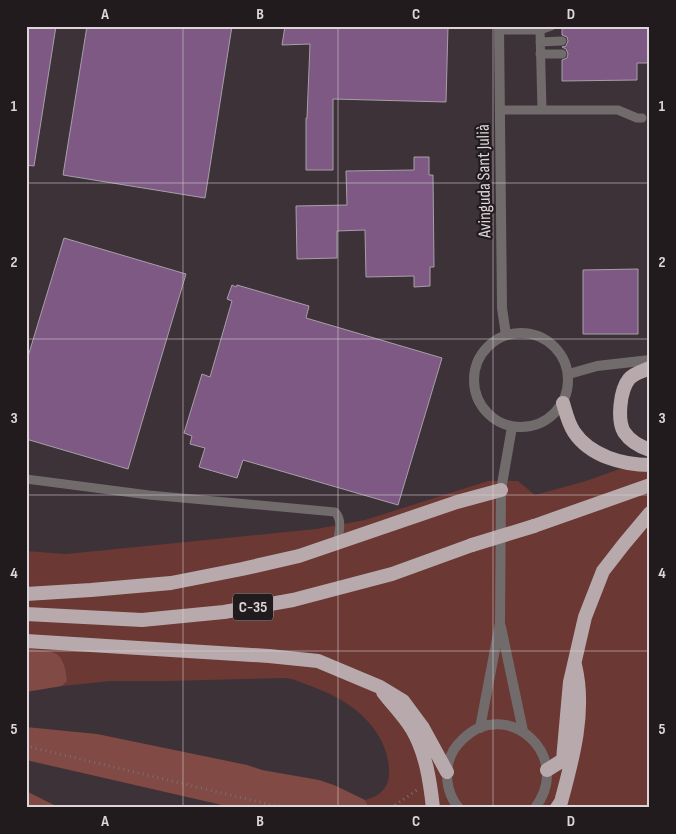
<svg xmlns="http://www.w3.org/2000/svg" width="676" height="834" viewBox="0 0 676 834" font-family="'Sofia Sans Condensed',sans-serif">
	<style>
		.green { fill: #6b3834 }
		.forest { fill: #824a44 }
		.building { fill: #7d5983; stroke: #a89faa }
		.lines { fill: none; stroke-linecap: round; stroke-linejoin: round }
		.path { stroke: #776d72; stroke-width: 3; stroke-dasharray: 1 4; stroke-linecap: butt }
		.service { stroke: #726b6c; stroke-width: 9 }
		.minor { stroke: #726b6c; stroke-width: 10 }
		.tertiary { stroke: #726b6c; stroke-width: 10 }
		.trunk { stroke: #b8aaac; stroke-width: 14 }
		.trunk-bridge { stroke: #b8aaac; stroke-width: 14 }
		.grid { fill: none; stroke: #dcd5d9; stroke-width: 1; stroke-opacity: 0.55 }
		.labels { text-anchor: middle; dominant-baseline: central; stroke-width: 4.5; stroke-linejoin: round; paint-order: stroke }
		.shield { fill: #211b1e; stroke: #a49da1; stroke-width: 1 }
		.shield-label { font-size: 16px; font-weight: bold; fill: #dcd5d9 }
		.street-label { font-size: 18px; fill: #dcd5d9; stroke: #211b1e }
		.neatline { fill: none; stroke: #dcd5d9; stroke-width: 2 }
		.grid-label { font-size: 16px; text-anchor: middle; font-weight: bold; fill: #dcd5d9 }
	</style>
	<rect width="100%" height="100%" fill="#3d3238"/>
	<path class="green" d="M650,458V808H369L365,800C381,796 390,787 389,770C388,740 367,715 341,700C326,691 308,685 292,679L284,678L168,681H111L62,686L67,681L63,661L50,651L26,648V551L66,554L316,529L365,520L488,481H518L535,495L586,481Z"/>
	<path class="forest" d="M26,648C54,652 64,648 67,681L62,686L26,692Z
		M26,727L97,734L247,765L262,770L319,780L334,785L365,800L369,808H235L26,760Z
		M26,791L60,808H26Z"/>
	<path class="building" d="M26,26H56L34,166L26,165Z
		M87,26H232L205,198L63,175Z
		M285,26H448L446,102L333,99V170H306V118H307L310,44L282,45Z
		M562,26H650V63H637V80L562,81V60L567,58L568,54L566,49L562,47L566,46L568,41L567,37L562,35Z
		M414,157H429V175H433L434,267H430V286L414,287V276L366,277L365,230L337,231V258L297,259L296,206L347,205L346,171L414,170Z
		M64,238L186,274L128,469L26,439V363Z
		M638,269V334H583V270Z
		M232,285L236,287L237,285L309,306L306,318L442,358L398,505L243,460L237,478L199,467L205,448L190,444L192,436L184,433L202,374L210,377L232,301L227,299Z"/>
	<g class="lines">
		<path class="path" d="M26,746L284,808
			M391,808L417,790"/>
		<path class="service" d="M500,30H540L551,26
			M540,30L542,110H618L637,118H642
			M540,42L562,41
			M540,54H562
			M500,110H542
			M26,479L149,495L335,512C343,520 339,533 337,543"/>
		<path class="minor" d="M499,26L502,308L506,335
			M569,374L597,366L650,360"/>
		<path class="tertiary" d="M474 380a47 47 0 1 1 94 0a47 47 0 1 1-94 0Z
			M501,627L523,731
			M480,728L500,623L501,490L512,427
			M459,808C449,797 445,780 448,765C450,754 455,746 463,739C506,696 575,755 535,808"/>
		<path class="trunk" d="M650,368C643,371 634,373 629,379C620,390 617,420 624,432C630,441 641,447 650,450
			M563,403C566,413 568,423 574,432C590,456 623,465 650,465
			M534,526L650,485
			M26,594L91,590L171,583L242,569L299,556L457,502L501,490
			M26,614L142,620L224,612L293,600L392,574L472,545
			M26,641L269,656L318,661L380,687L403,701L423,728L447,772
			M383,692C392,704 404,716 412,729C426,753 430,781 433,808
			M547,770L563,760L570,682L585,617L603,571L624,544L650,513
			M557,808L561,802C573,758 586,710 575,665"/>
		<path class="trunk-bridge" d="M472,545L534,526"/>
	</g>
	<path class="grid" d="M183,26V808M338,26V808M493,26V808M26,183H650M26,339H650M26,495H650M26,651H650"/>
	<g class="labels">
		<rect class="shield" x="233" y="593.5" width="40" height="27" rx="4"/>
		<g class="shield-label">
			<text x="253" y="607">C-35</text>
		</g>
		<g class="street-label">
			<text transform="translate(484 181) rotate(-91)">Avinguda Sant Julià</text>
		</g>
	</g>
	<rect width="676" height="834" fill="none" stroke="#211b1e" stroke-width="55"/>
	<rect x="28" y="28" width="620" height="778" class="neatline"/>
	<g class="grid-label">
		<text x="105" y="19">A</text>
		<text x="260" y="19">B</text>
		<text x="416" y="19">C</text>
		<text x="571" y="19">D</text>
		<text x="14" y="111">1</text>
		<text x="662" y="111">1</text>
		<text x="14" y="267">2</text>
		<text x="662" y="267">2</text>
		<text x="14" y="423">3</text>
		<text x="662" y="423">3</text>
		<text x="14" y="578">4</text>
		<text x="662" y="578">4</text>
		<text x="14" y="734">5</text>
		<text x="662" y="734">5</text>
		<text x="105" y="826">A</text>
		<text x="260" y="826">B</text>
		<text x="416" y="826">C</text>
		<text x="571" y="826">D</text>
	</g>
</svg>
